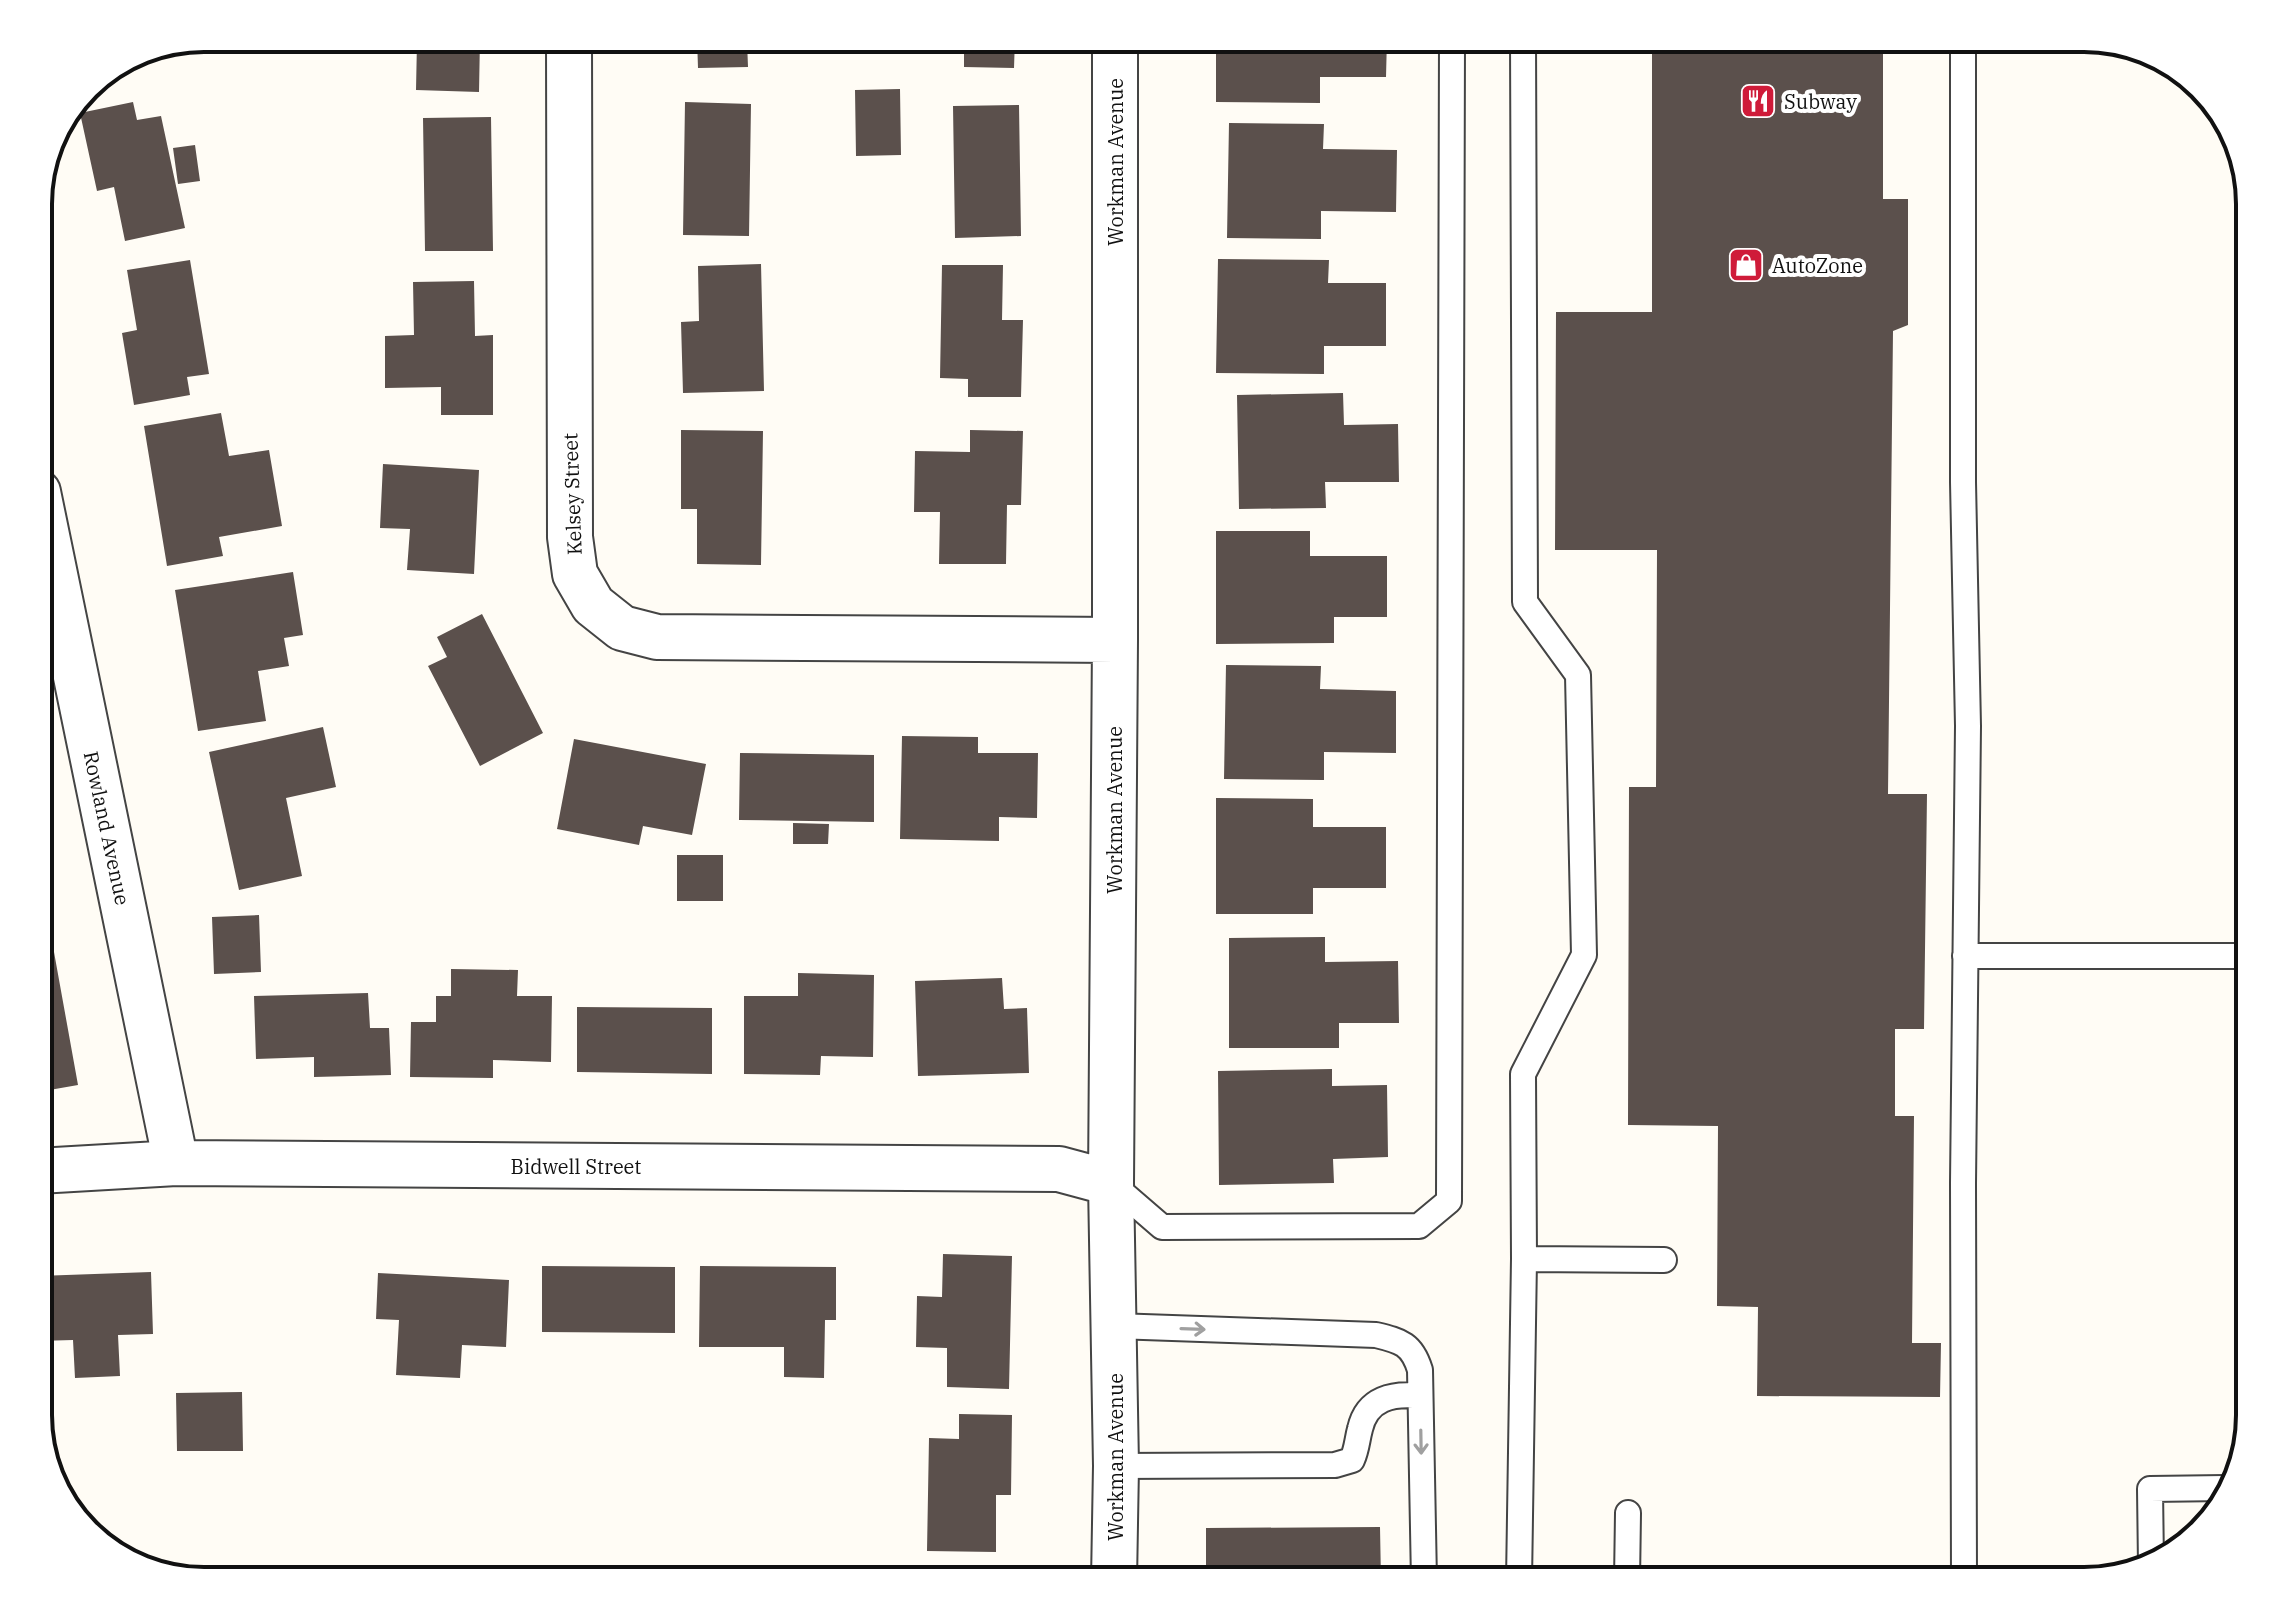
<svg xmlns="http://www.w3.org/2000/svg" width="2288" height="1619" viewBox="0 0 2288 1619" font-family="'IBM Plex Serif',serif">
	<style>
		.building { fill: #5b504c }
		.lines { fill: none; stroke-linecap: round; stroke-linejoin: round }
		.lane-casing { stroke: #444; stroke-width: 28 }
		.street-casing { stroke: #444; stroke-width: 48 }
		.lane { stroke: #fff; stroke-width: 24 }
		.street { stroke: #fff; stroke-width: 44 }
		.oneway { stroke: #a0a0a0 }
		.labels { text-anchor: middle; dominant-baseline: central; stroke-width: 8; stroke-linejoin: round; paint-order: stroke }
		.poi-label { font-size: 20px; fill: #111; stroke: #fff; text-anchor: start }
		.street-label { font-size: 20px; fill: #111; stroke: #fff }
		.rim { fill: none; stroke: #111; stroke-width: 4 }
	</style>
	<rect width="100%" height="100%" fill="#fffcf5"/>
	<path class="building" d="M384,38H480L479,92L416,90L417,41H384Z
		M697,38H774V41H747L748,67L698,68Z
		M927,38H1015L1014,68L964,67V49H927Z
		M1216,38H1387L1386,77H1320V103L1216,102Z
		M1652,38H1883V199H1908V325L1893,331L1888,794H1927L1924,1029H1895V1116H1914L1912,1343H1941L1940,1397L1757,1396L1758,1307L1717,1306L1718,1126L1628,1125L1629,787H1656L1657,550H1555L1556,312H1652Z
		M126,60L127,69L106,72Z
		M900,89L901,155L856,156L855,90Z
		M133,102L137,120L161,116L185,228L125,241L114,187L97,191L80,113Z
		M685,102L751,104L749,236L683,235Z
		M1019,105L1021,236L955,238L953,106Z
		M491,117L493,251H425L423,118Z
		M1229,123L1324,124L1323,149L1397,150L1396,212L1321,211V239L1227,238Z
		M195,145L200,181L178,184L173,148Z
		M1218,259L1329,260L1328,283H1386V346H1324V374L1216,373Z
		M190,260L209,374L187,377L190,395L134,405L122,333L137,330L127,270Z
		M761,264L764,391L683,393L681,322L699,321L698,266Z
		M942,265H1003L1002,320H1023L1021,397H968V379L940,378Z
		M474,281L475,336L493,335V415H441V387L385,388V336L414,335L413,282Z
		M1343,393L1344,425L1398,424L1399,482H1325L1326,508L1239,509L1237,395Z
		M221,413L229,456L269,450L282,526L219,537L223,556L167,566L144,426Z
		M681,430L763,431L761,565L697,564V509H681Z
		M970,430L1023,431L1021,505H1007L1006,564H939L940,512H914L915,451L970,452Z
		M383,464L479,470L474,574L407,570L410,529L380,528Z
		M1216,531H1310V556H1387V617H1334V643L1216,644Z
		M293,572L303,635L284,638L289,666L258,671L266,721L198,731L175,590Z
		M482,614L543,733L480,766L428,666L447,657L437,637Z
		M1226,665L1321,666L1320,689L1396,691V753L1324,752V780L1224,779Z
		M323,727L336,787L286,798L302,876L239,890L209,752Z
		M902,736L978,737V753H1038L1037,818L999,817V841L900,839Z
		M574,739L706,764L692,835L643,826L639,845L557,829Z
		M740,753L874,755V822L739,820Z
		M1216,798L1313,799V827H1386V888H1313V914H1216Z
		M793,823L829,824L828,844H793Z
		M677,855H723V901H677Z
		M38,869L50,926L38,928Z
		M259,915L261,972L214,974L212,917Z
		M1325,937V962L1398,961L1399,1023H1339V1048H1229V938Z
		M54,952L78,1085L38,1092V954Z
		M451,969L518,970L517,996H552L551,1062L493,1060V1078L410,1077L411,1022H436V996H451Z
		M798,973L874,975L873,1057L821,1056L820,1075L744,1074V996H798Z
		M1002,978L1004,1009L1027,1008L1029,1073L918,1076L915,981Z
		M368,993L370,1028H389L391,1075L314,1077V1057L256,1059L254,996Z
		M577,1007L712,1008V1074L577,1072Z
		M1332,1069V1086L1387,1085L1388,1157L1333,1159L1334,1183L1219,1185L1218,1071Z
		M943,1254L1012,1256L1009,1389L947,1387V1348L916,1347L917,1296L942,1297Z
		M542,1266L675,1267V1333L542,1332Z
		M700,1266L836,1267V1320H825L824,1378L784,1377V1347H699Z
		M151,1272L153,1334L118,1335L120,1376L75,1378L73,1340L38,1341V1276Z
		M378,1273L509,1280L506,1347L462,1345L460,1378L396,1375L399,1320L376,1319Z
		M242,1392L243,1451H177L176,1393Z
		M959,1414L1012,1415L1011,1495H996V1552L927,1551L929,1438L959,1439Z
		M1380,1527L1381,1581H1206V1528Z"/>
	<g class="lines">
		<g class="lane-casing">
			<path id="lane" d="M1963,38V482L1968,726L1963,1183L1964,1581
				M1965,956H2250
				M1111,1183L1162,1227L1419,1226L1449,1201L1452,38
				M1524,1259L1664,1260
				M1115,1326L1376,1335C1401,1341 1412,1344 1420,1370L1424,1581
				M1116,1466L1335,1465L1352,1460C1357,1449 1357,1440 1360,1429C1367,1398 1393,1393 1420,1396
				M2151,1565L2150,1489L2225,1488
				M1519,1581L1524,1259L1523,1074L1584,955L1578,675L1525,602L1523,38
				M1627,1581L1628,1513"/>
		</g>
		<g class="street-casing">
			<path id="street" d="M569,38L570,537L575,574L593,605L622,628L657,637L1115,640
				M38,492L176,1163
				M38,1171L176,1163L1059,1169L1111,1183
				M1114,1581L1116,1466L1111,1183L1115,640V38"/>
		</g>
		<use href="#lane" class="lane"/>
		<use href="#street" class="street"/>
	</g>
	<defs><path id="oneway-shaft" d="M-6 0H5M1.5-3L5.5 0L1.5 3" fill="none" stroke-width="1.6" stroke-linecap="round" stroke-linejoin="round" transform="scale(2)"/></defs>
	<g class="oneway">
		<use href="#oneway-shaft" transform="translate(1193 1329) rotate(2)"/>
		<use href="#oneway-shaft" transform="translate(1421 1442) rotate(89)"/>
	</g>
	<defs>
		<g id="restaurant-square" transform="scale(1.8)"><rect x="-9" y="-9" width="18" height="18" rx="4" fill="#cf1b39" stroke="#fff"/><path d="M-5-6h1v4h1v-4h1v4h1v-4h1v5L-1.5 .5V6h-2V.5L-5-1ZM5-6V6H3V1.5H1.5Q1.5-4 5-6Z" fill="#fff"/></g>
		<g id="shop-square" transform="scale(1.8)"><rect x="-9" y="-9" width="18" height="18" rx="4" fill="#cf1b39" stroke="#fff"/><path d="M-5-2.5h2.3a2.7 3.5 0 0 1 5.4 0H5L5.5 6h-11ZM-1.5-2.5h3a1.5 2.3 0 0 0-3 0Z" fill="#fff"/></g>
	</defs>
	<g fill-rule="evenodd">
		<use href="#restaurant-square" x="1758" y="101"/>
		<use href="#shop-square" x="1746" y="265"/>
	</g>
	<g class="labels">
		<g class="poi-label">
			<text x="1784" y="101">Subway</text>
			<text x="1772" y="265">AutoZone</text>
		</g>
		<g class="street-label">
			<text transform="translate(1115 162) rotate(-90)">Workman Avenue</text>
			<text transform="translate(572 494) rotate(-92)">Kelsey Street</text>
			<text transform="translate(1114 810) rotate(-90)">Workman Avenue</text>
			<text transform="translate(107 828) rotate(78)">Rowland Avenue</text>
			<text x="576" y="1166">Bidwell Street</text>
			<text transform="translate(1115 1457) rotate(-90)">Workman Avenue</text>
		</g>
	</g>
	<path d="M0 0H2288V1619H0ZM204 52H2084A152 152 0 0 1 2236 204V1415A152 152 0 0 1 2084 1567H204A152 152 0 0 1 52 1415V204A152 152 0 0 1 204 52Z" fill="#fff" fill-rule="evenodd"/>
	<path class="rim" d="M204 52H2084A152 152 0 0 1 2236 204V1415A152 152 0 0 1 2084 1567H204A152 152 0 0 1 52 1415V204A152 152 0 0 1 204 52Z"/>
</svg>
